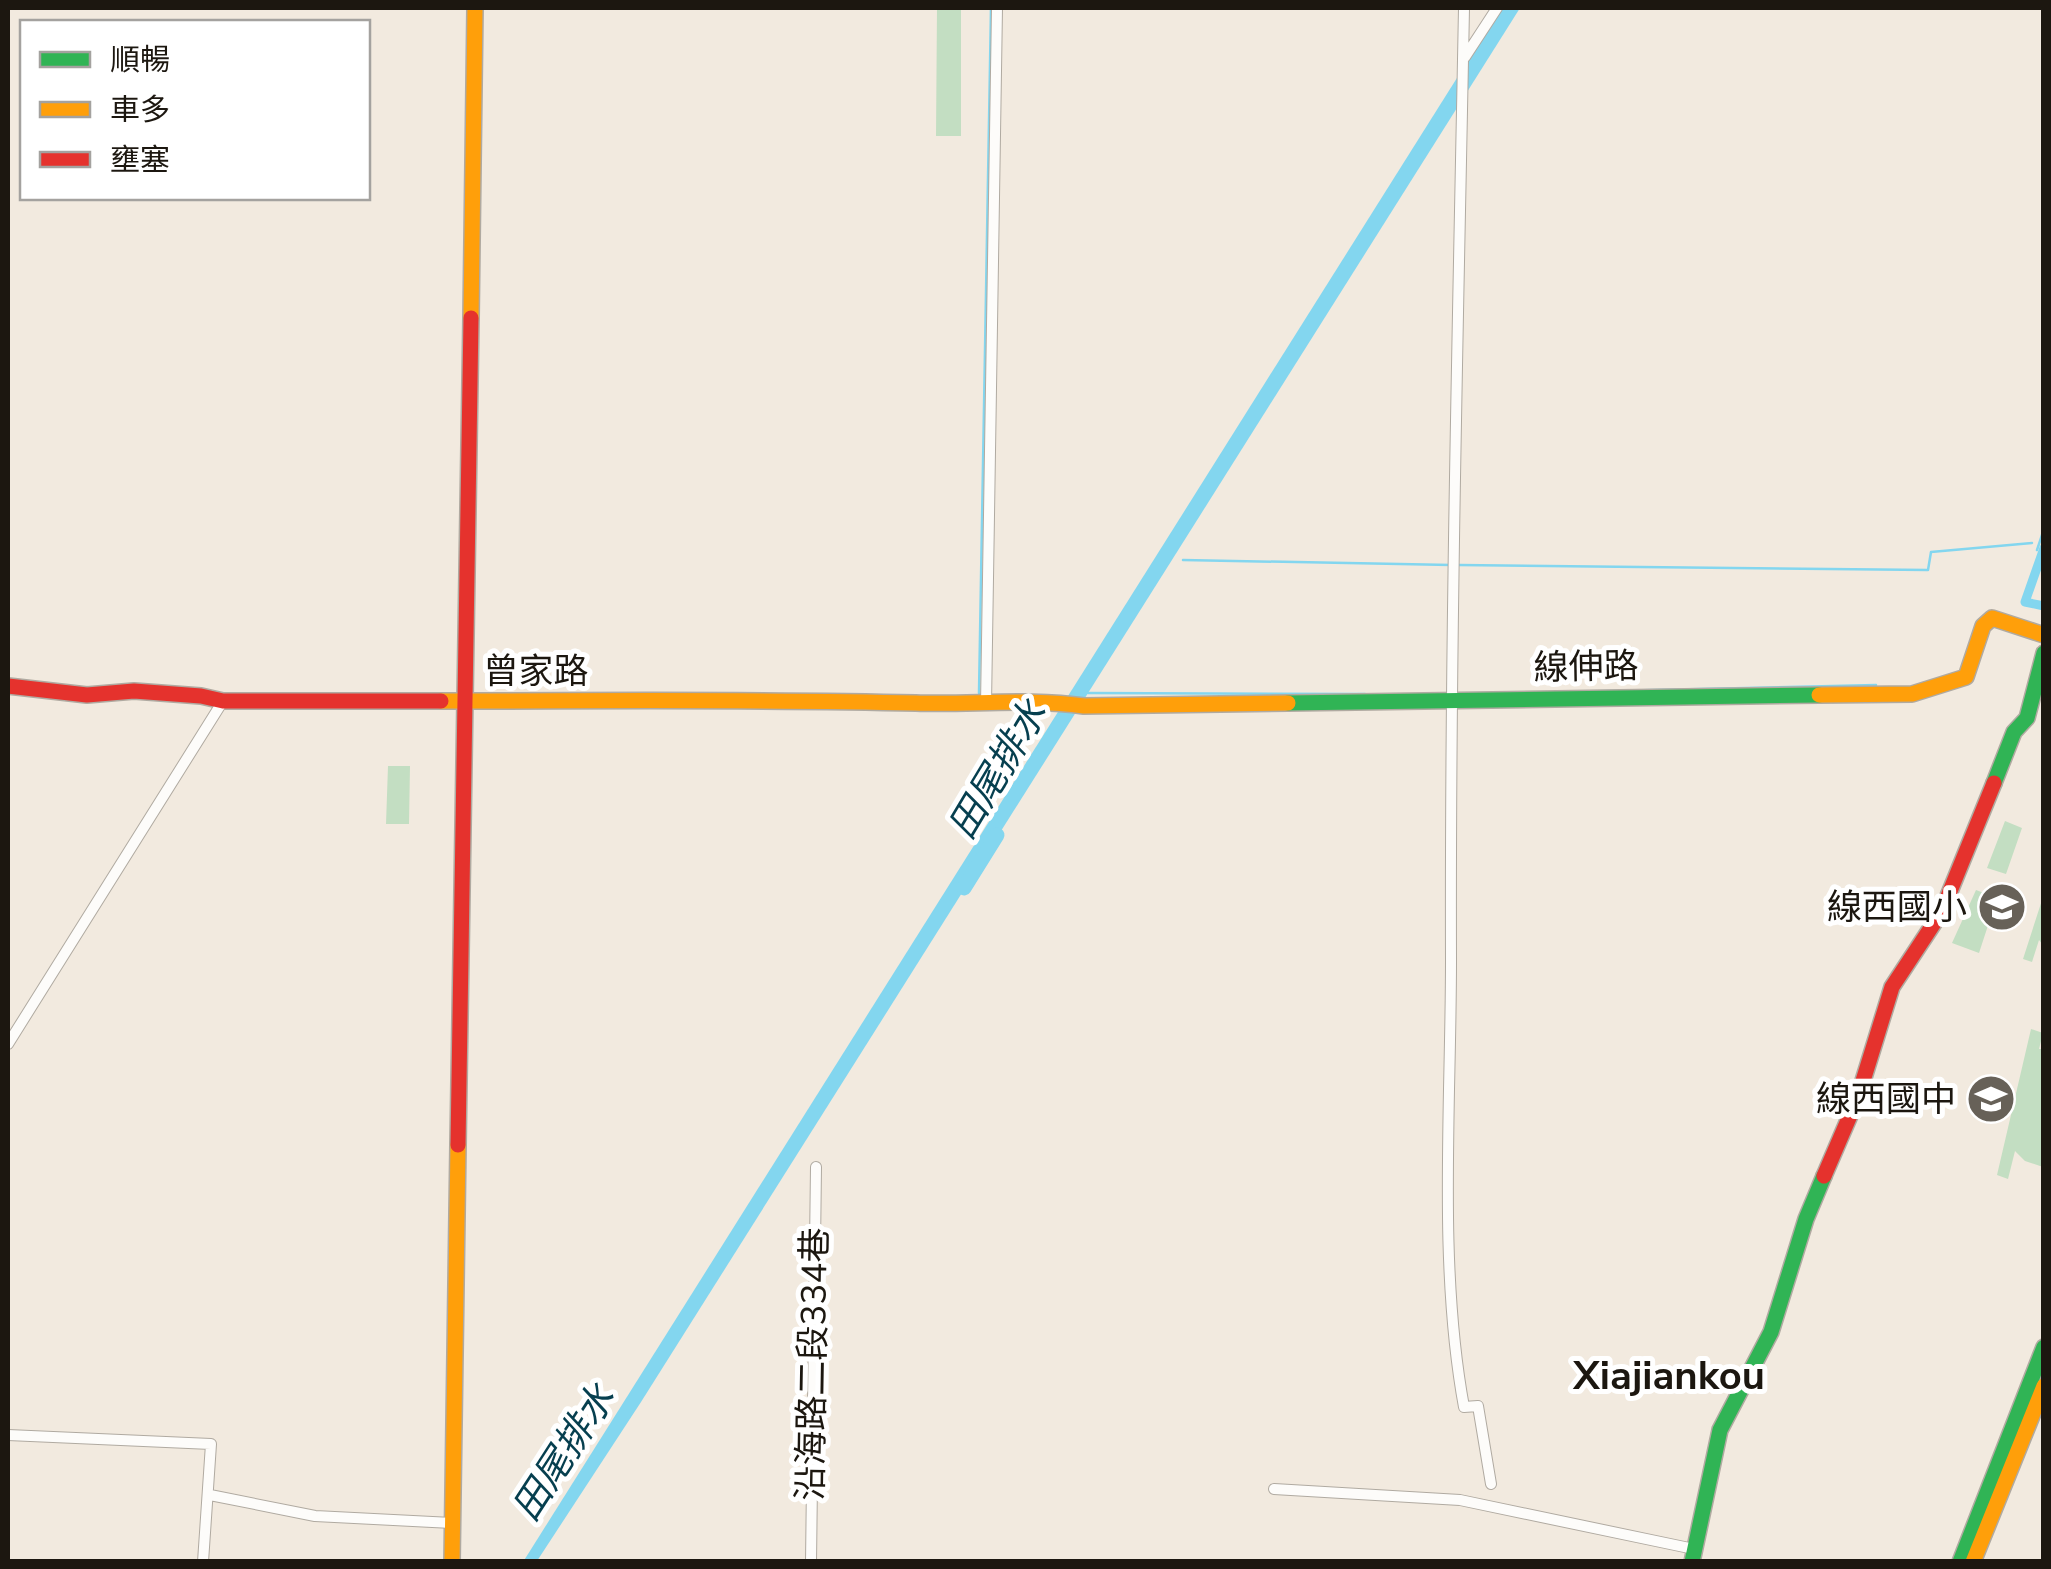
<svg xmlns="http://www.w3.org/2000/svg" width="2051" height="1569" viewBox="0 0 2051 1569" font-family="'Nunito Sans','Noto Sans TC',sans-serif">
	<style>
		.green { fill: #c3dec2 }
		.water { fill: #83d6ef }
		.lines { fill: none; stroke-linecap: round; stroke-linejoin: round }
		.stream { stroke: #83d6ef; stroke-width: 2.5 }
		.canal { stroke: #83d6ef; stroke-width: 9 }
		.river { stroke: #83d6ef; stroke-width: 15 }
		.street-casing { stroke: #b0aaa1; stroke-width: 12 }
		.fast-casing { stroke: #b0aaa1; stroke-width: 18 }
		.slow-casing { stroke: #b0aaa1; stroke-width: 18 }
		.jam-casing { stroke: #b0aaa1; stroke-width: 18 }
		.street { stroke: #fdfcfa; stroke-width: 10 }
		.fast { stroke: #30b455; stroke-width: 15 }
		.slow { stroke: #ff9f0a; stroke-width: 15 }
		.jam { stroke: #e5322d; stroke-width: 15 }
		.labels { text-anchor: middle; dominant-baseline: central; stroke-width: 10; stroke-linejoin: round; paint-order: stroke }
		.street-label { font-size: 35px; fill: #1c1710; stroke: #fff }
		.poi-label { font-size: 35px; fill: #1c1710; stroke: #fff; text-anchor: end }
		.water-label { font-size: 38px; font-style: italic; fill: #063f4f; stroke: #fff }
		.quarter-label { font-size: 40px; font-weight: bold; fill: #1c1710; stroke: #fff }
	</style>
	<rect width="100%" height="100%" fill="#f2eadf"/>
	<path class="green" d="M937,8H961V136H936Z
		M388,766H410L409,824H386Z
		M2005,821L2022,828L2006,874L1987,868Z
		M1976,890L1997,898L1979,953L1952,943Z
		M2043,897V945L2039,940L2032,962L2023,959Z
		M2031,1029L2043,1033L2039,1049H2043V1167L2025,1161L2015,1151L2008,1179L1997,1175Z"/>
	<path class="water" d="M1501,8H1520L641,1402L537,1561L523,1562Z"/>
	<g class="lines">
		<path class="stream" d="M2037,550L2044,529
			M1183,560L1451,565
			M1459,565L1928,570L1931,552L2032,543
			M1563,692L1876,685
			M979,693L991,8
			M1088,693L1365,694"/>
		<path class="canal" d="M2044,548L2025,602L2044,606"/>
		<path class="river" d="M964,888L997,835"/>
		<g class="street-casing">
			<path id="street" d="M1464,8C1458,325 1450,643 1451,961C1451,1105 1438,1266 1464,1407L1478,1406L1491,1484
				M1465,57L1497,8
				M986,705L997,8
				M8,1044L223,701
				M8,1435L211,1444L203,1562
				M1274,1489L1460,1500L1694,1549
				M210,1495L315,1516L452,1523
				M811,1562L816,1167"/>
		</g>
		<g class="fast-casing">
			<path id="fast" d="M1288,703L1819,695
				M1994,783L2014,732L2027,718L2044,653
				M1692,1562L1720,1430L1771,1332L1806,1219L1824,1176
				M1960,1562L2044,1347"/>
		</g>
		<g class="slow-casing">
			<path id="slow" d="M471,318L475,8
				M1819,695L1912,694L1966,677L1983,626L1992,618L2044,635
				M441,701C599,701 757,699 916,703C969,705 1032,698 1084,706L1288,703
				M452,1562L458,1145
				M1973,1562L2044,1386"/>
		</g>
		<g class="jam-casing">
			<path id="jam" d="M8,686L87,695L134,691L201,696L223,701H441
				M458,1145L471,318
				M1824,1176L1858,1097L1892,987L1942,911L1994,783"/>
		</g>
		<use href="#street" class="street"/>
		<use href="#fast" class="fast"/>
		<use href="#slow" class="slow"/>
		<use href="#jam" class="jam"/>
	</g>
	<defs>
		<g id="school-disc" transform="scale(2.5)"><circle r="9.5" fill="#676158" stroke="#fff"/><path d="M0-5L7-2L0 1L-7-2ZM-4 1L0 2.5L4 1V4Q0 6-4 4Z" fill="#fff"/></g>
	</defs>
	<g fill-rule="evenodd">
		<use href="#school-disc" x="2002" y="907"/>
		<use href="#school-disc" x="1991" y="1099"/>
	</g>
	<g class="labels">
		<g class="street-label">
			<text transform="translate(1586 667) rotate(-1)">線伸路</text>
			<text x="536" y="671">曾家路</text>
			<text transform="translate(813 1364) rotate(-89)">沿海路二段334巷</text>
		</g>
		<g class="poi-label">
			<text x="1967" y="907">線西國小</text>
			<text x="1956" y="1099">線西國中</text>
		</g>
		<g class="water-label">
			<text transform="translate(998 770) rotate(-59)">田尾排水</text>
			<text transform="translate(564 1453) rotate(-57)">田尾排水</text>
		</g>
		<g class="quarter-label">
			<text x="1669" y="1376">Xiajiankou</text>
		</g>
	</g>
	<rect width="2051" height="1569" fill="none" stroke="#1c1710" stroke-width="20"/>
	<rect x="20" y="20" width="350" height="180" fill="#ffffff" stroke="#a4a29f" stroke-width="2.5"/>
	<rect x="40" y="52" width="50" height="15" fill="#30b455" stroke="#a4a29f" stroke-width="2.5"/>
	<text x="110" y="70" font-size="30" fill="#1c1710">順暢</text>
	<rect x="40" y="102" width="50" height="15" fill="#ff9f0a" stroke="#a4a29f" stroke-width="2.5"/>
	<text x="110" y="120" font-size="30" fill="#1c1710">車多</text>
	<rect x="40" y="152" width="50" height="15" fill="#e5322d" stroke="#a4a29f" stroke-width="2.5"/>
	<text x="110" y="170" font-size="30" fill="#1c1710">壅塞</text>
</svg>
